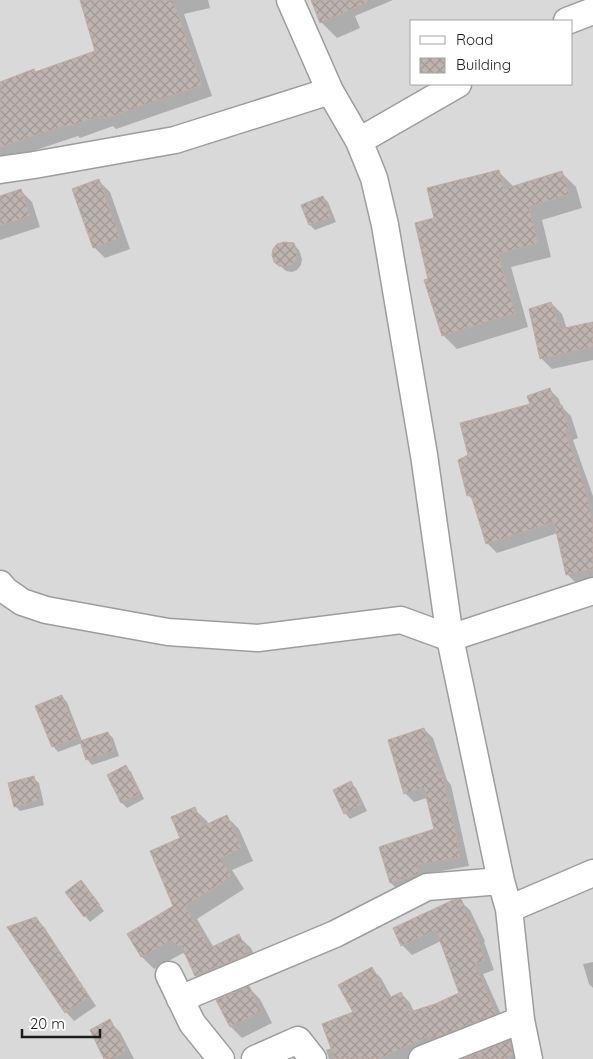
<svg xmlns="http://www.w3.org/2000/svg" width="593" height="1059" viewBox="0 0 593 1059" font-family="Quicksand,sans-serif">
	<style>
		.residential { fill: #dad9d9; fill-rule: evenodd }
		.shadow { fill: #0003 }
		.building { fill: url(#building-cross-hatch); stroke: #beaca5 }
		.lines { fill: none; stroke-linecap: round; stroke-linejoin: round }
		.minor-casing { stroke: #9d9d9d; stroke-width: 29 }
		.minor { stroke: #fff; stroke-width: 26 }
	</style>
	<defs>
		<pattern id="building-cross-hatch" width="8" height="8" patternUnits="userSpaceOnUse" patternTransform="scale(1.25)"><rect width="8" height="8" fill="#bdb3af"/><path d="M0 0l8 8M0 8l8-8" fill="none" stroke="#a29996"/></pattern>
	</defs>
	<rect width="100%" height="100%" fill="#ede8e2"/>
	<path class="residential" d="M0,0H593V1059H0ZM412,21H572V84H412Z"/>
	<path class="shadow" d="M81,0H208L210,8L184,14L212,96L116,129L113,126L80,138L78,136L6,160L0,159V82L36,73L97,51Z
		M312,0H393L355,16L360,28L337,38L321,22Z
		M499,172L513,186V188L562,173L576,187L582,208L542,220L551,257L511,267L528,327L457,349L443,335L430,279L436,219Z
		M99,181L110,192L130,249L105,258L94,247Z
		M21,191L32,202L40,227L0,240V197Z
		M323,197L328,202L336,222L315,230L310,225Z
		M293,244L299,250L302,259L301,265L297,270L292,272L286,271L275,261Z
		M551,303L562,314L567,329L593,323V360L552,369L541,358Z
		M550,390L559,399L561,406L571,416L578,438L573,440L593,496V581L577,584L567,574L558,533L497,553L487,543L474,501L468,495L470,456Z
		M61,696L67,702L82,741L108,733L113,738L119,756L92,765L87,759L82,743L58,752L53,746Z
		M424,729L433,738L447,780L451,785L469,866L425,874L400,892L391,883L380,848L435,830L427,798L414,802L405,793Z
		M126,767L131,772L144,799L127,808L122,803Z
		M33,778L39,783L44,805L20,811L15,806Z
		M351,783L356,788L367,811L350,819L345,813Z
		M194,809L207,821L209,825L227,817L239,829L253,861L232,870L244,889L197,919L214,948L238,936L251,948L260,967L209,988L196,976L188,958L183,953L154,969L142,957L129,934L174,907L182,838Z
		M81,882L104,911L90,922L85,916Z
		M460,901L470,910L485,941L484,942L494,970L483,974L505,1023L438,1045L408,1059H329L326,1050L332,1048L355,1012L371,968L381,978L392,998L401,993L410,1003L414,1012L435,1005L460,993L441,941L412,955L402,945Z
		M35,918L44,927L96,1006L74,1021L66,1012Z
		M593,962V988L589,984L583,964Z
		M249,988L260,999L272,1023L242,1038L231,1027Z
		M109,1021L120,1032L134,1059H106Z
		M510,1042L519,1051L520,1059H466Z"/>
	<path class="building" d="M80,0H173L202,85L104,119L103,115L68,127L67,125L0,147V82L34,69L35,72L95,51Z
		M311,0H373L320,23Z
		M499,170L504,189L562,171L569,194L529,207L538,243L498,254L515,313L442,336L424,280L428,279L415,223L434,218L427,188Z
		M99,179L120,238L93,248L72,189Z
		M21,189L30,216L0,226V196Z
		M323,196L331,217L309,225L301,205Z
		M284,242L294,243L297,253L296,260L292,265L286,267L279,266L274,262L272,255L273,249L277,244Z
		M551,302L560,329L593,322V347L540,359L529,309Z
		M550,388L556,406L562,405L569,428L565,430L586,492L593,523V569L566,575L554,522L486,544L471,495L467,496L458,460L468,455L460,423L530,404L527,396Z
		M62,695L78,738L52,747L35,706Z
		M424,728L440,775L442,774L455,829L460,857L417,865L419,874L390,883L379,847L434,829L424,788L404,794L388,740Z
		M108,732L114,751L86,760L80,741Z
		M126,765L140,794L121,803L107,775Z
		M34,776L40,800L14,807L8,783Z
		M351,781L362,805L344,814L333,790Z
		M195,807L203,826L227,815L242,848L220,858L232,876L185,906L210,948L239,934L248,954L195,976L181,945L177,948L172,940L141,957L127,934L173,906L150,851L180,838L171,817Z
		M81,880L100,905L84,917L65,892Z
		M461,899L476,932H475L485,960L475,964L496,1014L430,1040L429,1036L379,1059H335L322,1024L353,1012L338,985L372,967L389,998L401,992L410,1012L435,1004L459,993L436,930L401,946L393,928L453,900Z
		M36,917L89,997L65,1013L7,927Z
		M249,986L261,1011L230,1027L216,1000Z
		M110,1019L126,1051L111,1059H104L90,1030Z
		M510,1040L513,1055L503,1059H463Z"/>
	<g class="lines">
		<g class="minor-casing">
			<path id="minor" d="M290,0L330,91L359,141L374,178L385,225L424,455L450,638L501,881L509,909L521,1020L529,1059
				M567,21L593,11
				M359,141L458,84
				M0,170L34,165L175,140L330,91
				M0,584L5,590L22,602L46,610L168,632L258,638L401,620L450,638L593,591
				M509,909L593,873
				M169,975L192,1023L221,1059
				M180,999L335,934L427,887L501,881
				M255,1059L298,1040L313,1059
				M422,1059L521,1020"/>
		</g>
		<use href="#minor" class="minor"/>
	</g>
	<rect x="410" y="20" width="162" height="65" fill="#ffffff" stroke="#a4a4a4"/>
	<rect x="420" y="36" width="25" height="8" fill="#ffffff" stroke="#a4a4a4"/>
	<text x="456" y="45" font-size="15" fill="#1c1c1c">Road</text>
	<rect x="420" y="58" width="25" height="15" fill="url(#building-cross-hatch)" stroke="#a4a4a4"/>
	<text x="456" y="70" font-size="15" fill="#1c1c1c">Building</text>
	<path d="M22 1029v8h78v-8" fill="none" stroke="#1c1c1c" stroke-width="2.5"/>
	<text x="30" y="1029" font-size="15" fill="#1c1c1c" stroke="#ffffff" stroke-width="4" paint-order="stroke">20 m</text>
</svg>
